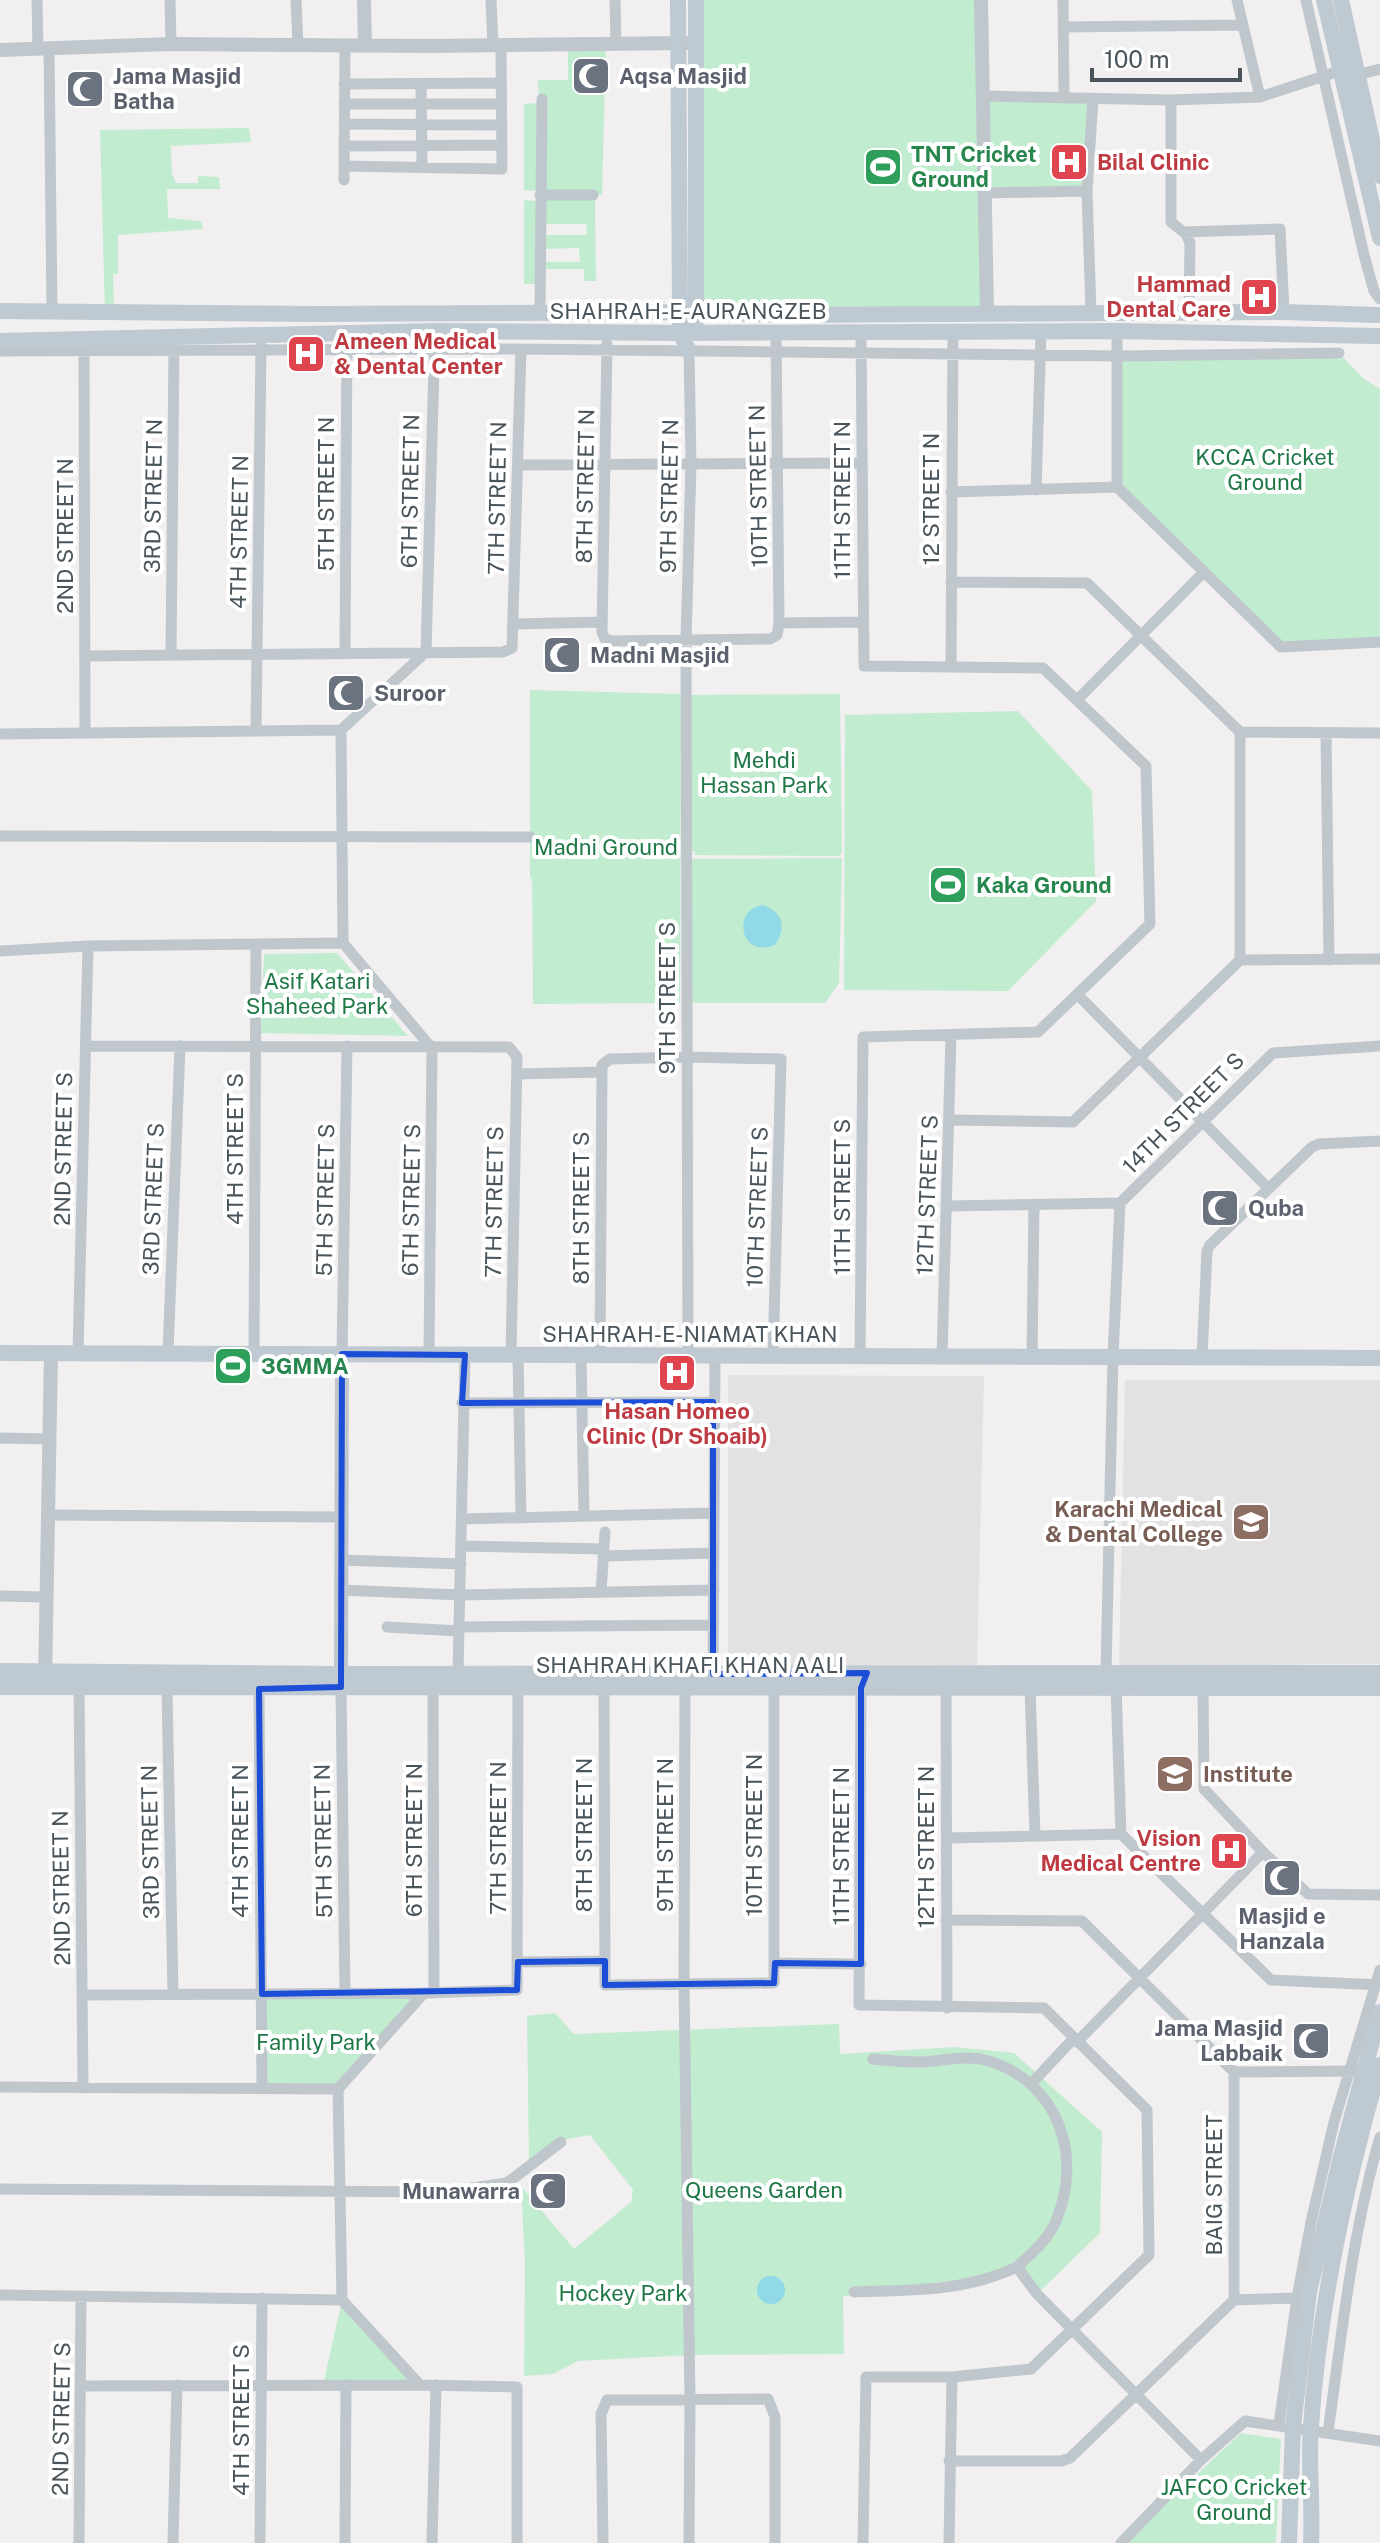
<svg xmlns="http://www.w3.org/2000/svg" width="1380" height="2543" viewBox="0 0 1380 2543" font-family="'Public Sans',sans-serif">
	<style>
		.education { fill: #e3e1e1 }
		.green { fill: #c1eccf }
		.water { fill: #91d9e6 }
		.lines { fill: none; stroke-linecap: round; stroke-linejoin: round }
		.minor { stroke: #bfc7cd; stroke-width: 11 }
		.tertiary { stroke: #bfc7cd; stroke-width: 14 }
		.secondary { stroke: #bec9d2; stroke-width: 16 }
		.marked { fill: none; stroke: #1d4ed8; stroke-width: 6; stroke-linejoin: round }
		.labels { text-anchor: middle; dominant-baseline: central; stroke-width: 8; stroke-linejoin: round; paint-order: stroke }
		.worship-label { font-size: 22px; font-weight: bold; fill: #5b616d; stroke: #fff; text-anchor: start }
		.leisure-label { font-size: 22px; font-weight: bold; fill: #27864d; stroke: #fff; text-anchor: start }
		.health-label { font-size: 22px; font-weight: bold; fill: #be3a42; stroke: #fff; text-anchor: start }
		.street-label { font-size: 22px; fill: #49545b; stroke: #fff }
		.park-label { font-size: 22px; fill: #1e7846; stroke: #fff }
		.education-label { font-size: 22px; font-weight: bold; fill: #785e54; stroke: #fff; text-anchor: end }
	</style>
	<rect width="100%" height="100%" fill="#f2eff0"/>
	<path class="education" d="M728,1375L984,1376L977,1668L728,1666Z
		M1125,1380H1380V1664L1119,1666Z"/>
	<path class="green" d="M694,0H984V96L1093,97L1087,191L984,193L985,315L696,313Z
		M568,44H606L602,195L524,190V104L539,103L538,80H568Z
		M249,128L251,142L171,146L172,174L176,183H198V176L219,177L220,189H167L168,218L201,221L203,229L118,235V274H113L114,313H105L100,130Z
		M543,198L595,199L596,281H584V269H544V262H580L579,248L544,249V235H587L586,224H544Z
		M524,200L536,201L539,284H524Z
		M1339,353L1363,378L1380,389V639L1281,647L1117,487L1121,356Z
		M530,690L681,694L680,1003L533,1004L532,879L530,878Z
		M840,694L842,852L839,856L695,855V851H686V695Z
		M1018,711L1092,791L1096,901L1008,991L844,990L845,715Z
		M842,858L839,983L825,1003H684L686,859Z
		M337,953L408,1036L261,1033L264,954Z
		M424,1993L338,2089L262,2088V1994Z
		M555,2013L574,2034L839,2024L840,2054L954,2047L1014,2053L1102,2132L1100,2233L1037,2294L1019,2271L843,2296L844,2354L690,2355L578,2361L553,2374L524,2376L525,2264L521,2186L574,2249L631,2202L633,2190L590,2135L562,2140L529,2164L527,2016Z
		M342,2300L420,2385H323Z
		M1241,2433L1281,2439L1276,2543H1124Z"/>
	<path class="water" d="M763,905C783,912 787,927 775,945C744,957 735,922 751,910C754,907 759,906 763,905Z
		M757 2290a14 14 0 1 1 28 0a14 14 0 1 1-28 0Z"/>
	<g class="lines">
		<path class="minor" d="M37,0L38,49
			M170,0L171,44
			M296,0L298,45
			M491,0L493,45
			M615,0L616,44
			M1063,0L1064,98
			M1237,0L1260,97
			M1306,0L1364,255L1374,291L1380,299
			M1063,27L1243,25
			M49,48L52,312
			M1357,75L1380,69
			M344,84L501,83
			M421,85L422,167
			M983,96L1171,100L1260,97L1342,70
			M1171,100V222L1186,234L1190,243L1189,312
			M344,104H501
			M344,124L502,125
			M344,146L502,145
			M344,166L502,169L501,45
			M344,180L345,46
			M984,193L1087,191
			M540,195H593
			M1183,232L1280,229L1284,312
			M540,312L542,99
			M1091,312L1087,191L1093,99
			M1117,331V487L1281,647L1380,642
			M607,344L602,632L605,639L612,641L770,639L777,635L779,623L776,333
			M84,345L85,733
			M0,351L521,349L1121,356L1339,353
			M518,465L862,463
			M1036,490L1041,332
			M951,492L1117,487
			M779,623L863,622
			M514,624L602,622
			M345,653L347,335
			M171,655L174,344
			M86,656L503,652L512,648L521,349
			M951,667L953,332
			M1077,700L1204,572
			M256,730L261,346
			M1240,732L1380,733
			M1326,733L1329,960
			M0,734L341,730
			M0,836L530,837
			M0,951L88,946L343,943
			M1240,960L1380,959
			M1077,994L1268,1188
			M86,1046L509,1047L517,1057L511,1355
			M430,1046L343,943L341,730L426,652L435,331
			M517,1074L602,1072
			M950,1120L1073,1122L1240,960V732L1087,583L951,582
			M947,1206L1120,1203
			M78,1353L88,946
			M168,1353L180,1046
			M254,1354L256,944
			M342,1354L347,1046
			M429,1355L432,1046
			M518,1355L521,1518
			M581,1355L584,1516
			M600,1355L602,1065L610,1059L687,1057L781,1059L773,1356
			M688,1356L686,641L691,464L689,351
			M860,1356L863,1037L1038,1032L1150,924L1146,766L1043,668L864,666L861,333
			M942,1357L951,1035
			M1032,1357L1034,1204
			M1202,1357L1207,1251L1210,1245L1312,1147L1319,1144L1380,1141
			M462,1403L713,1402
			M0,1438L50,1439
			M49,1515L341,1517
			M462,1519L714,1513
			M461,1546L604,1549
			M603,1556L714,1553
			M341,1560L461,1564
			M341,1590L460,1595L714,1590
			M601,1592L605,1532
			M0,1596L47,1597
			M387,1627L459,1631
			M459,1627L713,1625
			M458,1673L465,1355
			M1106,1673L1113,1357L1120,1203L1273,1053L1380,1046
			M713,1674L715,1356
			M433,1686L434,1993
			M604,1686L605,1985L774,1983V1687
			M946,1686L947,2008
			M1116,1686L1121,1834
			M1203,1686L1204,1789L1263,1852L1308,1894L1380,1895
			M79,1687L83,2088
			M341,1687L345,1993
			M685,1687L684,1984L690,2400L689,2543
			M861,1688L859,2005L1044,2008L1147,2110L1149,2255L1031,2369L952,2377H866L863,2543
			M1030,1688L1035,1836
			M167,1689L173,1994
			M259,1689L262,2088
			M1121,1834L1271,1980L1380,1985
			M948,1838L1121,1834
			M946,1920L1082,1921L1234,2072V2300L1070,2458L1061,2461H949
			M518,1962L605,1961
			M775,1963L861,1964
			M83,1995L424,1993L517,1990L518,1686
			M1077,2042L1263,1852
			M873,2059C889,2061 906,2062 922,2062C944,2061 967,2054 989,2061C1059,2083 1083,2156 1056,2221C1048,2240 1031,2254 1017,2267
			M1234,2072L1358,2071
			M1031,2084L1074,2038
			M0,2087L338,2089
			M0,2189L444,2192L507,2183L561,2142
			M854,2292C911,2290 965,2292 1017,2267L1037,2294L1201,2460
			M0,2295L342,2300
			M1234,2300L1297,2298
			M420,2385L342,2300L338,2089L424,1993
			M82,2386L420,2385L517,2387V2543
			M1279,2424L1297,2298L1311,2222L1334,2122L1380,1970
			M1328,2432C1342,2333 1352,2233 1380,2137
			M79,2543L81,2296
			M173,2543L177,2385
			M260,2543L262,2298
			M345,2543L346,2385
			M432,2543L436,2385
			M603,2543L601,2414L607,2400L768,2399L775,2417V2543
			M949,2543L952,2377
			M1121,2543L1201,2460L1245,2421L1380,2441"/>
		<path class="tertiary" d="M364,0L365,46
			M981,0L987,312
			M0,50L171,44L432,46L688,43
			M45,1683L51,1353
			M341,1683L342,1354"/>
		<path class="secondary" d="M678,0L680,312V333L689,351
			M1324,0L1380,238
			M1341,0L1380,176
			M0,311L318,314L680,312L791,315L1284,312L1378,315
			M696,322V0
			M0,341L435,331L680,333L1117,331L1377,336
			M0,1353L1380,1358
			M0,1671L341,1674L1380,1673
			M0,1687L1380,1688
			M1289,2543L1293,2426L1309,2292L1341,2156L1380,2012
			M1311,2543C1313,2504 1308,2465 1311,2426C1319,2304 1346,2183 1380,2065"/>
	</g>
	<path class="marked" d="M342,1354L465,1355L462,1403L713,1402V1674L867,1673L861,1688V1964L775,1963L774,1983L605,1985V1961L518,1962L517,1990L262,1994L259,1689L341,1687Z"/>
	<defs>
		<g id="mosque-square" transform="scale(2)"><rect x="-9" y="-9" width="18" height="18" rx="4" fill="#6b7280" stroke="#fff"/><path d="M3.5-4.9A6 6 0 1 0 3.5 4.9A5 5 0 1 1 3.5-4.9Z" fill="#fff"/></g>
		<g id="hospital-square" transform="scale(2)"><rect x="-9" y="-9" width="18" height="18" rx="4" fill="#e0444e" stroke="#fff"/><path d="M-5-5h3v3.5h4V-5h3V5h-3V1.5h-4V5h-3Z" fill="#fff"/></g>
		<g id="stadium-square" transform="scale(2)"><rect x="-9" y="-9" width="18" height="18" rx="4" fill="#2e9e5b" stroke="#fff"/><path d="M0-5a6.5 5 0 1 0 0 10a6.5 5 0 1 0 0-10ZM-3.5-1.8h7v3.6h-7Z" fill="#fff"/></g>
		<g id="university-square" transform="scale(2)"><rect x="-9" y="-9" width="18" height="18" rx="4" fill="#8d6e63" stroke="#fff"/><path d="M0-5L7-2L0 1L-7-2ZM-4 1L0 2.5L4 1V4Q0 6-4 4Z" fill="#fff"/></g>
	</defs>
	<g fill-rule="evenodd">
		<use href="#mosque-square" x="591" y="76"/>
		<use href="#mosque-square" x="85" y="89"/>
		<use href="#hospital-square" x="1069" y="162"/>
		<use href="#stadium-square" x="883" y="167"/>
		<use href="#hospital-square" x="1259" y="297"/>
		<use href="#hospital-square" x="306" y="354"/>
		<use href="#mosque-square" x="562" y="655"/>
		<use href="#mosque-square" x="346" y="693"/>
		<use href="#stadium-square" x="948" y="885"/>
		<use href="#mosque-square" x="1220" y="1208"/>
		<use href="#stadium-square" x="233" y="1366"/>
		<use href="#hospital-square" x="677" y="1373"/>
		<use href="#university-square" x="1251" y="1522"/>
		<use href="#university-square" x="1175" y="1774"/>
		<use href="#hospital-square" x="1229" y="1851"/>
		<use href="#mosque-square" x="1282" y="1878"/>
		<use href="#mosque-square" x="1311" y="2041"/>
		<use href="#mosque-square" x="548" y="2191"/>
	</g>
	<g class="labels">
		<g class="worship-label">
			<text x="113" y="76">Jama Masjid<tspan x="113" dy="25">Batha</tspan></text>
			<text x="619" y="76">Aqsa Masjid</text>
			<text x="590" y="655">Madni Masjid</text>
			<text x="374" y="693">Suroor</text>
			<text x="1248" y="1208">Quba</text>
			<text x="1282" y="1916" text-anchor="middle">Masjid e<tspan x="1282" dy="25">Hanzala</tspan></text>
			<text x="1283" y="2028" text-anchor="end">Jama Masjid<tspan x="1283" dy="25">Labbaik</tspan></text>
			<text x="520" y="2191" text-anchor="end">Munawarra</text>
		</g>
		<g class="leisure-label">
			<text x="911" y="154">TNT Cricket<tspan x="911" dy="25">Ground</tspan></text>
			<text x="976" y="885">Kaka Ground</text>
			<text x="261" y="1366">3GMMA</text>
		</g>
		<g class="health-label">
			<text x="1097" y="162">Bilal Clinic</text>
			<text x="1231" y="284" text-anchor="end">Hammad<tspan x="1231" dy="25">Dental Care</tspan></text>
			<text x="334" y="341">Ameen Medical<tspan x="334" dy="25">&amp; Dental Center</tspan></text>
			<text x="677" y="1411" text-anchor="middle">Hasan Homeo<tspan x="677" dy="25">Clinic (Dr Shoaib)</tspan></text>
			<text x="1201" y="1838" text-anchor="end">Vision<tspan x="1201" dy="25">Medical Centre</tspan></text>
		</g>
		<g class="street-label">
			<text x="688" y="311">SHAHRAH-E-AURANGZEB</text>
			<text transform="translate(585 486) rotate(-89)">8TH STREET N</text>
			<text transform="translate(758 486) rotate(-91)">10TH STREET N</text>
			<text transform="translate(410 491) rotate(-89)">6TH STREET N</text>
			<text transform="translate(326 494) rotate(-90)">5TH STREET N</text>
			<text transform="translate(153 496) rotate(-89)">3RD STREET N</text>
			<text transform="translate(669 496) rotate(-89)">9TH STREET N</text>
			<text transform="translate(497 498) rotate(-89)">7TH STREET N</text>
			<text transform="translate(931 499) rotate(-90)">12 STREET N</text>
			<text transform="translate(842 500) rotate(-90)">11TH STREET N</text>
			<text transform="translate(239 532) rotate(-89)">4TH STREET N</text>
			<text transform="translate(65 536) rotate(-90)">2ND STREET N</text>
			<text transform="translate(667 998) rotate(-90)">9TH STREET S</text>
			<text transform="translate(1183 1113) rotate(-45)">14TH STREET S</text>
			<text transform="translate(63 1149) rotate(-89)">2ND STREET S</text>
			<text transform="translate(235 1149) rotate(-90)">4TH STREET S</text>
			<text transform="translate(927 1195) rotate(-88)">12TH STREET S</text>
			<text transform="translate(842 1197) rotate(-90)">11TH STREET S</text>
			<text transform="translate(153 1199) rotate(-88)">3RD STREET S</text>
			<text transform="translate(325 1200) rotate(-89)">5TH STREET S</text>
			<text transform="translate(411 1200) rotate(-89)">6TH STREET S</text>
			<text transform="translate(494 1202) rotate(-89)">7TH STREET S</text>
			<text transform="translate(757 1207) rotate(-88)">10TH STREET S</text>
			<text transform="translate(581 1208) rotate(-90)">8TH STREET S</text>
			<text x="690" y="1334">SHAHRAH-E-NIAMAT KHAN</text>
			<text x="690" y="1665">SHAHRAH KHAFI KHAN AALI</text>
			<text transform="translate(584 1835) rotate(-90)">8TH STREET N</text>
			<text transform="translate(665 1835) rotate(-90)">9TH STREET N</text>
			<text transform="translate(754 1835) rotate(-90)">10TH STREET N</text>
			<text transform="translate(498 1838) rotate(-90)">7TH STREET N</text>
			<text transform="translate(414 1840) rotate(-90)">6TH STREET N</text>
			<text transform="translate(240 1841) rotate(-90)">4TH STREET N</text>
			<text transform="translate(323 1841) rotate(-91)">5TH STREET N</text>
			<text transform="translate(150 1842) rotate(-91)">3RD STREET N</text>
			<text transform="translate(841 1846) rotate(-90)">11TH STREET N</text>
			<text transform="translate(926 1847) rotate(-90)">12TH STREET N</text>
			<text transform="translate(61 1888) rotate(-91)">2ND STREET N</text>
			<text transform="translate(1214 2185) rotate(-90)">BAIG STREET</text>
			<text transform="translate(61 2419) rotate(-89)">2ND STREET S</text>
			<text transform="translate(241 2420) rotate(-90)">4TH STREET S</text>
		</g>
		<g class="park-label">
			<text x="1265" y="457">KCCA Cricket<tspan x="1265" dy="25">Ground</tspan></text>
			<text x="764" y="760">Mehdi<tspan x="764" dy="25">Hassan Park</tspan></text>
			<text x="606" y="847">Madni Ground</text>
			<text x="317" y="981">Asif Katari<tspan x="317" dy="25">Shaheed Park</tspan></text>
			<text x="316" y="2042">Family Park</text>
			<text x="764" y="2190">Queens Garden</text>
			<text x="623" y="2293">Hockey Park</text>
			<text x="1234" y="2487">JAFCO Cricket<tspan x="1234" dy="25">Ground</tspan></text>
		</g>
		<g class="education-label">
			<text x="1223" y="1509">Karachi Medical<tspan x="1223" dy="25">&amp; Dental College</tspan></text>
			<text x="1203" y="1774" text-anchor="start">Institute</text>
		</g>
	</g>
	<path d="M1092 68v12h148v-12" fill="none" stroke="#49545b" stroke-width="4"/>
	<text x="1104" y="68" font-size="24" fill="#49545b" stroke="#ffffff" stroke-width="6" paint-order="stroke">100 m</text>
</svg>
